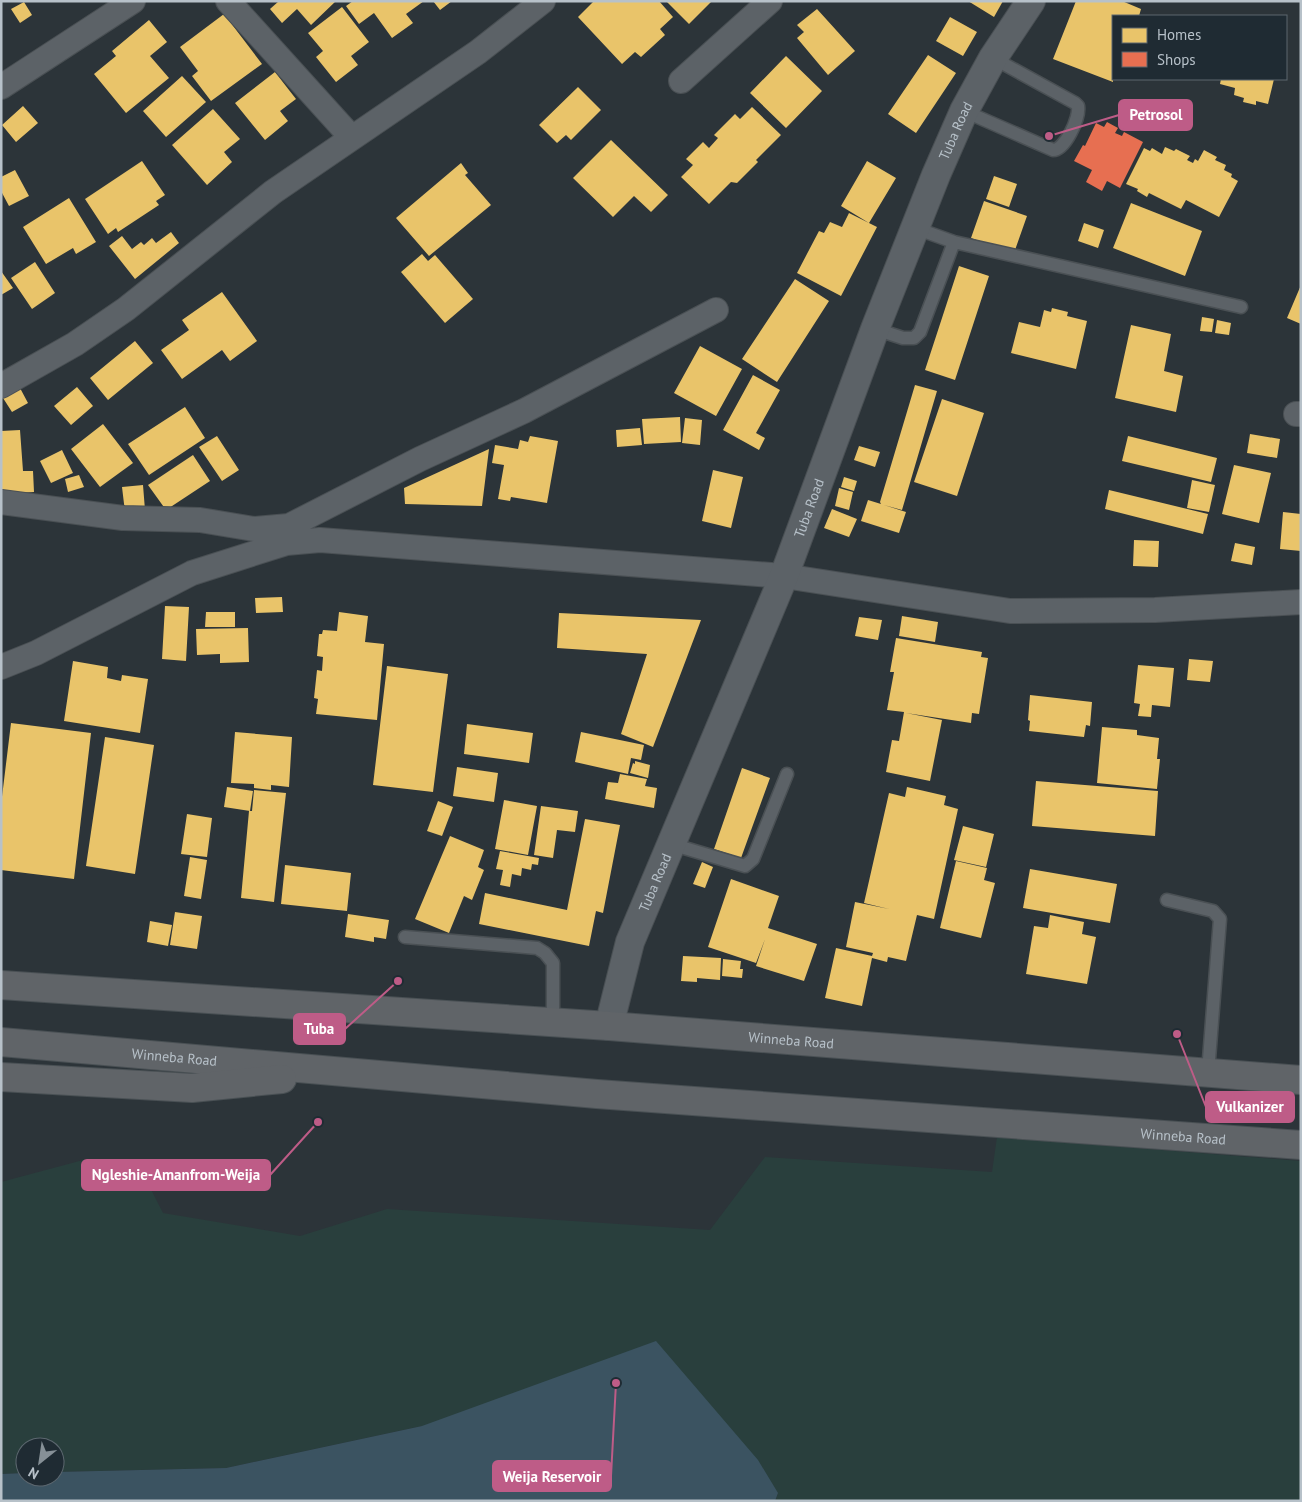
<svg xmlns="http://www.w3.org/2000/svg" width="1302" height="1502" viewBox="0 0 1302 1502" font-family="'PT Sans',sans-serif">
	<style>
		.green { fill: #293f3d }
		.water { fill: #3b5361 }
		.homes { fill: #e9c46a }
		.shops { fill: #e76f51 }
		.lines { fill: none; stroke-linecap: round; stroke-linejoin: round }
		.service-casing { stroke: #4a5054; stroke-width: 15 }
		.minor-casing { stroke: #4a5054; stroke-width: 26 }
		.tertiary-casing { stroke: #4a5054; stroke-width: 30 }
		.trunk-casing { stroke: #495054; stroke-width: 30 }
		.service { stroke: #5c6267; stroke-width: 12 }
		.minor { stroke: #5c6267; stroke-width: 24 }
		.tertiary { stroke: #5c6267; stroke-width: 28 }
		.trunk { stroke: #606468; stroke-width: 28 }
		.labels { text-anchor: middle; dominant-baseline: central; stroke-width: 5; stroke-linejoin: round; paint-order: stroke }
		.street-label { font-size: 14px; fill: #b7c1c9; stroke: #1f2b33 }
		.leader { fill: none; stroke: #be5c87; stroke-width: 2 }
		.callout-dot { fill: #be5c87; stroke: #1f2b33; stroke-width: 2 }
		.callout { fill: #be5c87; stroke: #be5c87; stroke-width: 2 }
		.callout-label { font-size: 15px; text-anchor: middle; font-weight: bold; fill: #fff }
	</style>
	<rect width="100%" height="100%" fill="#2c3439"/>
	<path class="green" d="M997,1137L1301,1161V1501H775L778,1493L422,1426L226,1468L55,1472V1447H25V1473L1,1474V1182L87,1159L138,1164L163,1213L300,1236L387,1209L710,1230L765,1157L992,1172Z"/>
	<path class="water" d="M656,1341L758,1460L778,1493L775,1501H1V1474L25,1473V1477H55V1472L226,1468L422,1426Z"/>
	<path class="homes" d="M279,1H336L311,25L297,9L282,23L270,9Z
		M353,1H424L406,14L413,23L392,38L374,13L359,24L346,6Z
		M433,1H452L440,10Z
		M594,1H659L673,17L660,29L665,35L641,57L635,52L622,64L578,17Z
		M666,1H712L689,24Z
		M968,1H1003L994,17Z
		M1076,1H1122L1141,9L1139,16H1113V82L1053,59Z
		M24,2L32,15L20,23L11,9Z
		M342,7L369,42L351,56L358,65L336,82L316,57L323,51L308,33Z
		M817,9L855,51L828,75L797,38L804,32L797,25Z
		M224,14L262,64L211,101L192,76L198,71L180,47Z
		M950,17L977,32L963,56L936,41Z
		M149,20L167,42L150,56L169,78L126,113L94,74L116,56L112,51Z
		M928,55L956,73L916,133L888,114Z
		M786,56L822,91L786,128L750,93Z
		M275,72L296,99L280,111L288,121L265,140L235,103Z
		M182,76L206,102L166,137L143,111Z
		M1221,79H1274L1268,104L1256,101V105L1243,102L1244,98L1234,95L1235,88L1220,84Z
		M578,87L601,110L571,140L566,135L557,143L539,125Z
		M23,106L38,123L16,142L2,125Z
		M752,107L781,135L756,160L758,162L737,183L731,182L709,204L681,177L693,165L686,159L703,142L709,148L718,138L714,135L735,114L740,119Z
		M213,109L240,139L224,152L232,162L207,185L172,145Z
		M611,140L668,195L651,212L634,196L613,217L573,178Z
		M1165,147L1174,151L1176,149L1190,156L1187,160L1193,163L1195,159L1198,161L1204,150L1217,157L1215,160L1226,165L1224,170L1232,174L1231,177L1238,181L1219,217L1186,200L1181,209L1149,193L1147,197L1137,191L1138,189L1126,184L1144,148L1150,151L1152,148L1162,154Z
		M142,161L165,195L156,201L159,205L118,232L116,228L108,234L85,199Z
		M867,161L896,178L869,223L841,206Z
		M461,163L468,173L465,175L491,205L429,256L396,218Z
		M15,170L29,196L9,206L1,191V177Z
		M994,176L1017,184L1009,207L986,199Z
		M69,198L96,242L76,254L73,248L46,264L23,227Z
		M984,201L1027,216L1014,253L971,238Z
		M1131,203L1202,231L1185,276L1113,248Z
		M849,213L877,227L841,296L797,273L819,231L824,233L830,222L842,227Z
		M1084,223L1104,230L1098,248L1078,241Z
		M171,232L179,243L135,279L109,246L122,236L132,249L141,242L144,245L152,238L156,243Z
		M422,254L428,261L435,255L473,299L445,323L401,272Z
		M35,262L55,293L32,309L11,278Z
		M959,266L989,276L955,380L925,370Z
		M1,271L13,288L1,295Z
		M795,279L829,301L777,382L742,359Z
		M1301,285V324L1287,318Z
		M222,292L257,341L230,361L222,350L182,379L161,350L189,330L182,320Z
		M1052,308L1068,312L1067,316L1087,321L1076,369L1011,353L1019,322L1040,327L1044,310L1051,312Z
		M1202,317L1214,319L1212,332L1200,331Z
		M1217,320L1231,323L1229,335L1215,333Z
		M1131,325L1171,334L1164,371L1183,376L1176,412L1115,398Z
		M135,341L153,363L108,400L90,378Z
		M700,346L742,369L716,416L674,393Z
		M753,375L780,390L756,433L765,438L759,450L723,430Z
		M915,385L937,391L902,510L884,505L906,512L899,533L861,521L868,500L881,504L880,502Z
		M77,387L93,406L71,425L54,406Z
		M20,388L28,403L12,412L3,398Z
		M942,399L984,413L957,496L914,482Z
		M185,407L205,438L149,475L128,444Z
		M680,417L681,442L644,444L642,419Z
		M685,418L702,420L700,445L682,443Z
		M103,424L133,463L100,487L71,449Z
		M640,428L642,445L617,447L616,430Z
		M20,430L23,471H33L34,492L2,494L1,431Z
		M1250,434L1280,439L1277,458L1247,453Z
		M217,436L239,470L222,481L199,447Z
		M530,436L558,441L547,503L511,497L510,501L498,499L504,465L492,463L495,445L518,449L520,440L528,442Z
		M1128,436L1217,458L1211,482L1122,461Z
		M859,446L880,452L875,467L854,460Z
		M489,449L482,506L405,504L404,488Z
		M62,450L73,473L51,483L40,461Z
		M193,455L210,481L166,510L148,485Z
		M1234,465L1271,473L1259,523L1222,514Z
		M713,470L743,477L731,528L702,521Z
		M79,475L84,487L68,492L65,479Z
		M844,477L857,481L854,491L841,487Z
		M1192,480L1215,485L1209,512L1187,508Z
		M143,485L145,510L125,512L122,487Z
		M839,488L853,492L849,510L835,506Z
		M1109,490L1208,514L1203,534L1105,509Z
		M832,509L857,519L849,537L824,528Z
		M1283,512L1301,514V551L1280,549Z
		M1134,540L1159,541L1158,567L1133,566Z
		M1235,543L1255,547L1252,565L1231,561Z
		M282,597L283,612L256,613L255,598Z
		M165,606L189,607L186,661L162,659Z
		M206,612H235V627H205Z
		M339,612L368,616L365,642L384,644L377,720L316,714L318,699L314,698L317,670L322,671L323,657L317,656L319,634H322L323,630L337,631Z
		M559,613L701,620L653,747L621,734L647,654L557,648Z
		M902,616L938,622L935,642L899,636Z
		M859,617L882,620L878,640L855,636Z
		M248,628L249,662L220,663V654L197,655L196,629Z
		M896,638L982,652L981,657L988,658L979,714L972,713L971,723L906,713L942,720L930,781L886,772L892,740L899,741L904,712L887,710L894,672H890Z
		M1189,659L1213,661L1210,682L1187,680Z
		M73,661L108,667L107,678L121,681L122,675L148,679L140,733L64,721Z
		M1138,665L1174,668L1170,707L1152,705L1151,717L1138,716L1140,704L1134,703Z
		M387,666L448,674L433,792L373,785Z
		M1030,695L1092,702L1090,726L1086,725L1084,737L1029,731L1030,721L1028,720Z
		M11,723L91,733L74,879L1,870V805Z
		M467,724L533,733L529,763L464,754Z
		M1102,727L1137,730V735L1159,738L1157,759H1160L1157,789L1097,783Z
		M235,732L292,737L289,787L271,785V790L254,788V784L231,783Z
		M581,732L644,745L641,760L631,758L628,774L575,762Z
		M105,737L154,745L135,874L86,866Z
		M635,761L650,765L648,778L630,773L633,763L635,764Z
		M457,767L498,773L494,802L453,796Z
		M742,768L770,778L741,858L714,849Z
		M620,774L647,779L645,786L657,788L654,808L605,799L608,782L618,783Z
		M1036,781L1158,791L1155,836L1032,826Z
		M227,787L253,791L250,811L224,807Z
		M907,787L946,796L944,805L958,809L934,919L917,915L906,961L888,957L887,962L872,958L862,1006L825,998L836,948L872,956L873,953L846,947L855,902L889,909L864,903L889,793L905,797Z
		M254,790L286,793L274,902L241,898L249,811H252Z
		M504,800L537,806L528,855L495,849Z
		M438,801L453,807L442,836L427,831Z
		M541,806L578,811L575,832L557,830L553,858L534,855Z
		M187,814L212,818L207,857L181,854Z
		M585,819L620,825L603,913L596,911L589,946L479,924L485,893L567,910Z
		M963,826L994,834L986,867L954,860Z
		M450,836L484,850L478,867L484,870L472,900L464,896L449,933L415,919Z
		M500,851L539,858L538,865L532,864L531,870L522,868L521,876L512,874L510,887L500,885L503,870L496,869Z
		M190,857L207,860L201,899L184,896Z
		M956,861L987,868L984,880L995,883L981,938L940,928Z
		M702,862L713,867L705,888L693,884Z
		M285,865L351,873L347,911L281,904Z
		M1030,869L1117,884L1110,923L1023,908Z
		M731,879L779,896L768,928L817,944L804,981L756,966L765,939L756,963L708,947Z
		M175,912L202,916L197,949L170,945Z
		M348,914L389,920L386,939L374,937V942L345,937Z
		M1050,915L1084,922L1082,934L1096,937L1087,984L1026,974L1034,926L1048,928Z
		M150,921L172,925L168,946L147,942Z
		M683,956L721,958L720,980L697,978V982L681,981Z
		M723,959L741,961L740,969H743L742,978L722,976Z"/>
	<path class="shops" d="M1107,122L1118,128L1115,133L1122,136L1124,132L1143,142L1120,188L1107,181L1102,191L1086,182L1092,170L1074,161L1083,145L1085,146L1096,123L1104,127Z"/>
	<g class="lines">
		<g class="service-casing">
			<path id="service" d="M964,111L1053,150C1065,150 1080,118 1078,106L1075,103L993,58
				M915,228L954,242L1241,307
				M875,329L903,338H914L920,332L954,242
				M671,844L745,866L753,859L787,774
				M1167,900L1213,911L1220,919L1208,1072
				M405,937L537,948L545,953L553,963V1022"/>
		</g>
		<g class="minor-casing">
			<path id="minor" d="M228,1L352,138
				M681,81L770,1
				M1,87L133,1
				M1,386L75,344L126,309L273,192L478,52L543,1
				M1296,414H1301
				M1,502L123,518L200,520L254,529L289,526
				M286,543L289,526L420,459L524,411L716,310
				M1,667L36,653L192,573L286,543L320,540L784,576L1010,611L1155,610L1301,602"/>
		</g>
		<g class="tertiary-casing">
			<g id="tertiary">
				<path id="s1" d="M609,1026L630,942L784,576L875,329L936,175L964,111L993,58L1031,1"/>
			</g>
		</g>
		<g class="trunk-casing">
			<g id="trunk">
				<path id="s2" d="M1,985L609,1026L1301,1080"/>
				<path id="s3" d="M1,1042L597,1094L1301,1145"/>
				<path d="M1,1077L192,1088L282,1079"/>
			</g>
		</g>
		<use href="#service" class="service"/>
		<use href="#minor" class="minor"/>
		<use href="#tertiary" class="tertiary"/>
		<use href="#trunk" class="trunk"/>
	</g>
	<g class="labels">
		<g class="street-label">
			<text stroke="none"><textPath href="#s1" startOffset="961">Tuba Road</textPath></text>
			<text stroke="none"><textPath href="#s1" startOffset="556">Tuba Road</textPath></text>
			<text stroke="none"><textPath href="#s1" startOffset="151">Tuba Road</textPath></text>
			<text stroke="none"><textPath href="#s2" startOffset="792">Winneba Road</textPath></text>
			<text stroke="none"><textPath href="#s3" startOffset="174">Winneba Road</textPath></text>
			<text stroke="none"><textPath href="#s3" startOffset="1186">Winneba Road</textPath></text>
		</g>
	</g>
	<path class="leader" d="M1049 136L1119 115M398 981L345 1029M1177 1034L1206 1107M318 1122L270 1175M616 1383L611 1476"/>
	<g class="callout-dot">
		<circle cx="1049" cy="136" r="5"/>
		<circle cx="398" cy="981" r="5"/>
		<circle cx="1177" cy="1034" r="5"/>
		<circle cx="318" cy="1122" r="5"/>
		<circle cx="616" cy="1383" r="5"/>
	</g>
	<g class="callout">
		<rect x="1119" y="100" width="73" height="30" rx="5"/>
		<rect x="294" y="1014" width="51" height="30" rx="5"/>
		<rect x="1206" y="1092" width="88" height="30" rx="5"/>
		<rect x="82" y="1160" width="188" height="30" rx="5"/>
		<rect x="493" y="1461" width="118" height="30" rx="5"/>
	</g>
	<g class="callout-label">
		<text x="1156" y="120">Petrosol</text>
		<text x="319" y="1034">Tuba</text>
		<text x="1250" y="1112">Vulkanizer</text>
		<text x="176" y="1180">Ngleshie-Amanfrom-Weija</text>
		<text x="552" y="1482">Weija Reservoir</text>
	</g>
	<rect width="1302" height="1502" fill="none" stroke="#b7c1c9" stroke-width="5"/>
	<rect x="1112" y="15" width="175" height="65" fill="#1f2b33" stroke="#5c676f"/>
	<rect x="1122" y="28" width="25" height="15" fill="#e9c46a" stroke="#5c676f"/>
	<text x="1157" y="40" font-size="15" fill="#b7c1c9">Homes</text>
	<rect x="1122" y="52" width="25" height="15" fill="#e76f51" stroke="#5c676f"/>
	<text x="1157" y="65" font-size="15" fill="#b7c1c9">Shops</text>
	<g transform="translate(40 1462) rotate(210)"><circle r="24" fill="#1f2b33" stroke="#5c676f"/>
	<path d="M0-4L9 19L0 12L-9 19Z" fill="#869097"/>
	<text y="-8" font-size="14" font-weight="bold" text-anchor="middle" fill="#b7c1c9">N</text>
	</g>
</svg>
